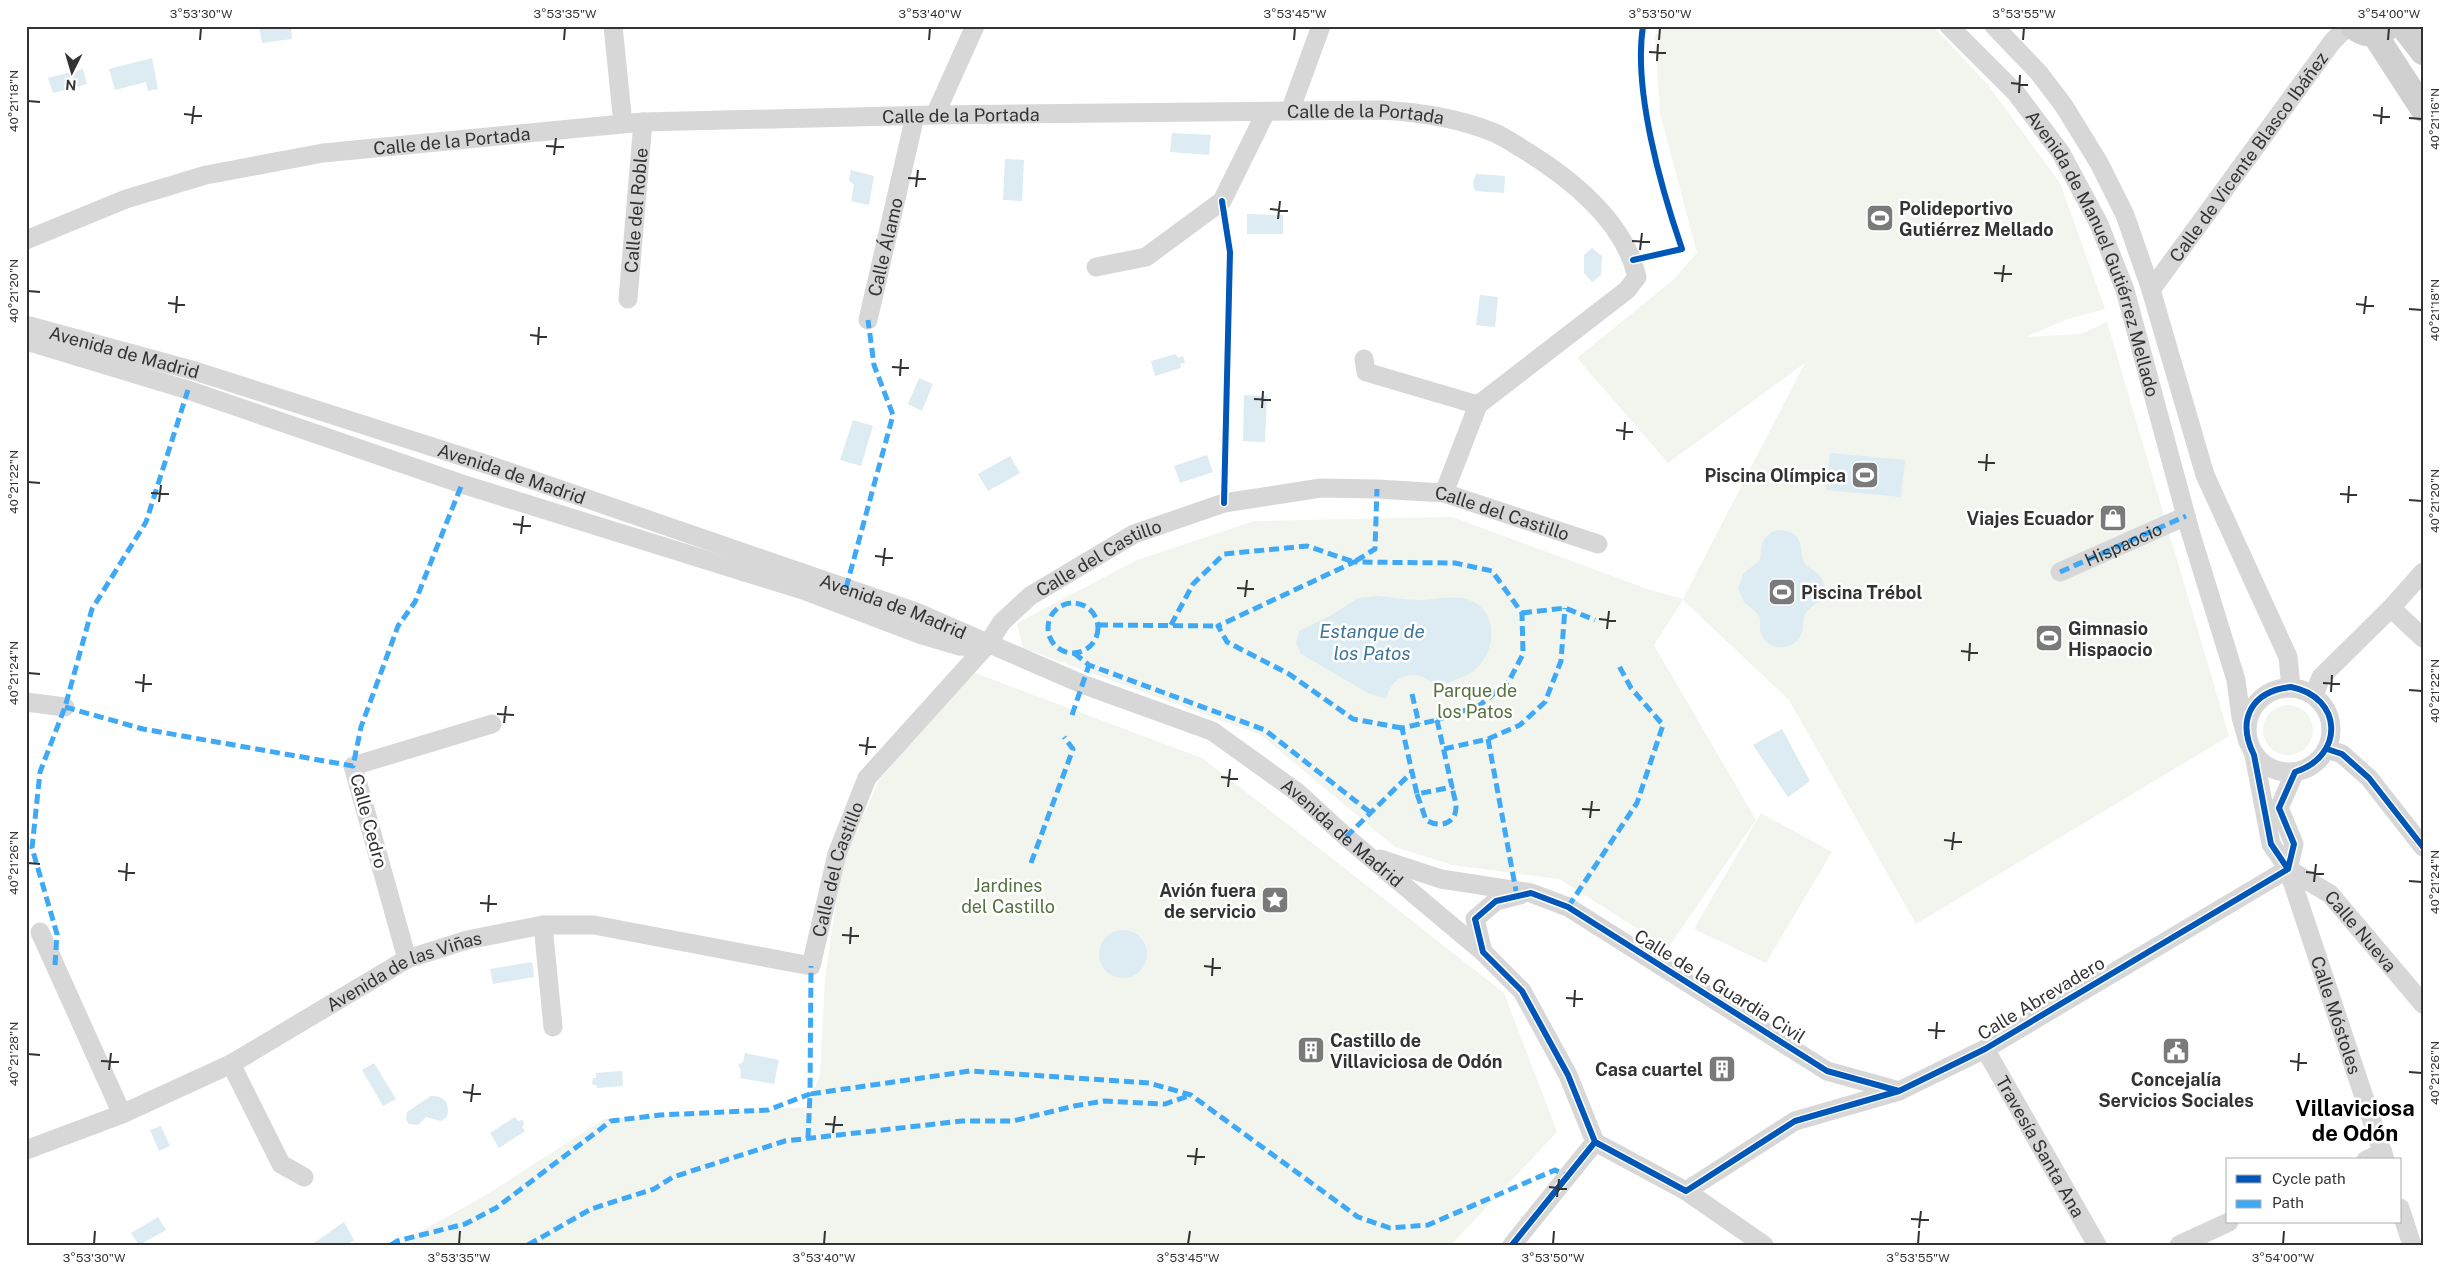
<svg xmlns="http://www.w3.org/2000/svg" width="2449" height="1271" viewBox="0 0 2449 1271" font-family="'Public Sans',sans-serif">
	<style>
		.green { fill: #f1f5ed }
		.water { fill: #ddebf3 }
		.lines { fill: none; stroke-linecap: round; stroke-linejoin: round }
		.street { stroke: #d7d7d7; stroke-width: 19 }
		.secondary { stroke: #d0d0d0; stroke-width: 26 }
		.quiet { stroke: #3fa9f5; stroke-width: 5; stroke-dasharray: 10 5; stroke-linecap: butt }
		.cycleway-casing { stroke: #fff; stroke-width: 9 }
		.cycleway { stroke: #0057b8; stroke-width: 6 }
		.ticks { fill: none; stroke: #333; stroke-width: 2 }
		.labels { text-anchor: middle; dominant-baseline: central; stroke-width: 5; stroke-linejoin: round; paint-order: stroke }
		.street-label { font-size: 18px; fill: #333; stroke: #fff }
		.poi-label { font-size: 18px; font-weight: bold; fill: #333; stroke: #fff; text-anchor: start }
		.park-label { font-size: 18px; fill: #56703f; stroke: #fff }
		.water-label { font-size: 19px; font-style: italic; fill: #3f7597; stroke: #fff }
		.district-label { font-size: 22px; font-weight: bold; fill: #000; stroke: #fff }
		.neatline { fill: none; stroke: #333; stroke-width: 2 }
		.ticks-label { font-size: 12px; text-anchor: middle; fill: #333 }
	</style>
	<rect width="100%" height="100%" fill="#fff"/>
	<path class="green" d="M1664,26H1933L1988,85L2060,183L2105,309L2065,320L2026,337L2081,334L2107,322L2229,736L1916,924L1789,700L1683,600L1654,645L1756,820L1668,948L1559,879L1453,865L1395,847L1261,735L1023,648L1017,623L1137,560L1254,521L1452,517L1650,590L1683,599L1805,363L1668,463L1577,358L1672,281L1697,253L1660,113L1655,36Z
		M959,667L1202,758L1351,873L1504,993L1557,1132L1451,1245H397L486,1195L604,1119L808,1107L820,1074L825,979L841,868L879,780L948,699Z
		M2263 730a25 25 0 1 1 50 0a25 25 0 1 1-50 0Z
		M1761,813L1832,852L1766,963L1694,929Z"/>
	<path class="water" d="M291,26L292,39L262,43L259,27Z
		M152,58L158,89L148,91L146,82L115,90L109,69Z
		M83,69L87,84L53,93L48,78Z
		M1172,133L1211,135L1209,155L1170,152Z
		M1005,159L1024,160L1022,201L1003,200Z
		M851,170L874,176L869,205L851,201L854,185L849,180Z
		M1476,174L1505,176L1504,193L1475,191L1473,182Z
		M1247,214L1283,215V234H1247Z
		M1592,248L1602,256L1601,275L1592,282L1584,273V255Z
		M1480,295L1498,297L1495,327L1476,325Z
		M1176,354L1178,358L1183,356L1185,363L1180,364L1181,368L1155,376L1151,361Z
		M919,378L933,384L922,411L908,404Z
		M1244,395L1267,396L1265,442L1243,441Z
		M853,420L873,426L861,466L840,460Z
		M1830,453L1905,460L1901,497L1826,490Z
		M1207,455L1213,472L1180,483L1174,466Z
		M1010,456L1020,473L988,491L978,474Z
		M1778,530C1802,531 1800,543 1803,561C1810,571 1823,572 1824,586C1826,603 1813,603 1806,613C1801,620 1805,628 1801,635C1793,651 1768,652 1761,634C1759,628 1761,621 1759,615L1744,602L1738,589L1743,574L1760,560C1762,545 1761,535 1778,530Z
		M1377,596C1391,597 1405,600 1419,600C1433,600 1448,596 1461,598C1497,603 1499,645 1478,667C1468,677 1449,682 1436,687C1419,666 1392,673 1386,699L1368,693L1301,654L1296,643L1299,631L1330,616L1358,598Z
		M1782,729L1810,781L1788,797L1753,745Z
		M1099 954a24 24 0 1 1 48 0a24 24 0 1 1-48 0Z
		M532,962L534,977L493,984L490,969Z
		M745,1053L779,1060L774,1084L740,1078L741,1070L738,1065L743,1062Z
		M374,1063L396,1099L383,1106L362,1070Z
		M622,1071L623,1086L597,1088V1086L592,1084L593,1078H596V1073Z
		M431,1096C445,1096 450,1103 447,1117L441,1121L426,1117L418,1125L409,1124L406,1119L407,1112Z
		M515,1117L518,1121L523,1120L524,1125L522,1127L525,1131L499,1148L490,1133Z
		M161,1126L170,1146L159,1151L150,1130Z
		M158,1217L166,1230L139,1245L131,1233Z
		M344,1222L354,1240L346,1245H315L314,1243C325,1236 333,1229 344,1222Z"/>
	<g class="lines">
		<g class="street">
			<path d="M613,26L623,124"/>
			<path id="s1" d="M1949,26L2016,93L2061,153L2099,224L2125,290L2190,531L2236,680L2241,717L2248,742"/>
			<path d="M1994,26L2039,73L2064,106L2099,163L2125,215L2151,290L2205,475L2288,657L2291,687"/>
			<path d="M1290,111L1321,26"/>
			<path d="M935,115L975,26"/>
			<path id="s2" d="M26,240L126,199L206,175L323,153L643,122L935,115L1380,110C1418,112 1459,118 1495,133C1504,137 1513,143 1521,148C1569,177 1624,220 1637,277L1627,290L1478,405L1444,493"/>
			<path d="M1096,267L1146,257L1222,201L1266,112"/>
			<path id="s3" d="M2151,290L2332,42L2348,26"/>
			<path id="s4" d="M628,299L643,122"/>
			<path id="s5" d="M868,320L915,116"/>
			<path id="s6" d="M26,325L195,371L489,465L916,612L1082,684L1212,731L1297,792L1346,837L1483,952L1522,991L1568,1075L1595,1142"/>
			<path d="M26,341L188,390L462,484L806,591L922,635L959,646L973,647L987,645"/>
			<path d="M1364,359L1366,372L1478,405"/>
			<path d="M2060,572L2186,516"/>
			<path d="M2391,608L2423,638"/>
			<circle cx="2289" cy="730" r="42"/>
			<path d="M2314,695L2321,677L2391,608L2423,572"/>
			<path d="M26,702L65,707"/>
			<path d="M2327,749L2342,754L2369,778L2423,847"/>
			<path id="s7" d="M2254,755L2271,844L2288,869L2330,894L2423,1004"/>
			<path id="s8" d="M2295,772L2279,808L2294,844L2288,869L2385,1160"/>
			<path d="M1380,859L1441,879L1531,893L1568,907L1827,1071L1899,1091"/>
			<path d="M543,925L553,1027"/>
			<path d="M40,932L122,1114"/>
			<path d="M1483,952L1475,919L1496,901L1520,895"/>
			<path d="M407,959L353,766L492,724"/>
			<path id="s9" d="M1985,1049L2097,1245"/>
			<path d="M231,1064L281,1164L304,1177"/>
			<path d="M1595,1142L1686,1191L1764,1245"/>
			<path id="s10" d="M26,1150L122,1114L231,1064L407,959L467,940L543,925H594L811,966L837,854L867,778L987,645L1002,622L1030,596L1134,534L1224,503L1321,488L1377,489L1444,493L1598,544"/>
			<path d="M2366,1160L2383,1152"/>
			<path d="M1686,1191L1795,1121L1899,1091L1985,1049L2288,869"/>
			<path d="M2400,1208L2412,1245"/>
			<path d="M1512,1245L1595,1142"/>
			<path d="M2179,1245L2229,1222"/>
		</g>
		<path class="secondary" d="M2353,26C2365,36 2378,37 2389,26
			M2403,26L2423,52
			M2375,35L2423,109"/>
		<g class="quiet">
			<path id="s11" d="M2060,572L2186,516"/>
			<path d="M846,588L893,415L874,365L868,320"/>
			<circle cx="1073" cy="628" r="25"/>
			<path d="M1522,613L1565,608L1595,620"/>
			<path d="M1098,625L1218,626"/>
			<path d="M1171,625L1193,584L1224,554L1307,546L1354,562L1375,549L1377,489"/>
			<path d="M1074,653L1089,665L1265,730L1371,813"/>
			<path d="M1412,694L1419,724"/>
			<path d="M65,707L143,729L353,766L361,727L398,626L415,602L462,484"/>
			<path d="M1072,715L1089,665"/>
			<path d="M1437,720L1452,787L1417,794L1402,728Z"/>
			<path d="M1402,728L1353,719L1289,674L1227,642L1218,626L1354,562L1455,563L1492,571L1522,613L1523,654L1509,681L1480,705L1437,720"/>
			<path d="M1488,739L1516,891"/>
			<path d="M1444,749L1488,739L1520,725L1545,702L1561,661L1565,608"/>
			<path d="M1417,794L1426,820C1438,828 1456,825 1456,807C1456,801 1453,793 1452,787"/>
			<path d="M1346,837L1412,772"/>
			<path d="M1031,863L1073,749L1064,737"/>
			<path d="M1568,907L1637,803L1663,725L1631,688L1618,664"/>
			<path d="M55,965L57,934L32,848L40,772L65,707L92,609L146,522L188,390"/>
			<path d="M808,1138L810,1094L970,1071L1149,1083L1191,1095L1358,1217L1390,1228L1428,1225L1555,1170L1567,1176"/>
			<path d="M391,1245L397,1241L465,1224L496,1208L611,1121L660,1115L768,1110L810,1094L811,966"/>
			<path d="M528,1245L591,1209L654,1189L673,1177L785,1141L962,1121H1013L1074,1106L1104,1101L1165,1104L1191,1095"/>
		</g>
		<g class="cycleway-casing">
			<path id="cycleway" d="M1222,201L1230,252L1224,503
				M1633,260L1682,249C1661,188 1633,90 1643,26
				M2291,687C2343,697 2345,756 2295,772L2279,808L2294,844L2288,869L2271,844L2254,755C2236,719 2252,691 2291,687Z
				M2327,749L2342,754L2369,778L2423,847
				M1595,1142L1686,1191L1795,1121L1899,1091L1985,1049L2288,869
				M1595,1142L1568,1075L1522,991L1483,952L1475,919L1496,901L1531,893L1568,907L1827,1071L1899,1091
				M1512,1245L1595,1142"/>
		</g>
		<use href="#cycleway" class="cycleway"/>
	</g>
	<path class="ticks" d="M200,40L201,28M564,40L565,28M929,40L930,28M1294,40L1295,28M1659,40L1660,28M2023,40L2024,28M2388,40L2389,28M1649,52L1666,53M1657,61L1658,44M2011,83L2028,85M2019,93L2020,75M28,101L40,102M184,114L202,116M2373,115L2390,117M2409,118L2422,119M192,124L194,106M2381,124L2382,107M546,146L564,147M554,155L556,138M908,178L926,179M916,187L918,170M1270,209L1288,211M1278,219L1280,201M1632,241L1650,242M1640,250L1642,233M1994,273L2012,274M2002,282L2004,265M28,291L40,292M168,303L185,305M2356,304L2374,306M2409,309L2422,310M176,313L177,296M2364,314L2366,296M530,335L547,337M538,345L539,327M892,367L909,368M900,376L901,359M1254,399L1271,400M1262,408L1263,391M1616,430L1633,432M1624,440L1625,422M1978,462L1995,463M1986,471L1987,454M28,482L40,483M151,493L169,494M2340,494L2357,495M2409,500L2422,501M159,502L161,485M2348,503L2349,486M513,524L531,526M521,534L523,516M875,556L893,558M883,566L885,548M1237,588L1254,589M1245,597L1247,580M1599,619L1616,621M1607,629L1609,611M1961,651L1978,653M1969,661L1970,643M28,673L40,674M135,682L152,684M2323,683L2340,684M2409,690L2422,691M143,692L144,674M2331,692L2332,675M497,714L514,715M504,723L506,706M859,745L876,747M866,755L868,737M1221,777L1238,779M1228,787L1230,769M1582,809L1600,810M1590,818L1592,801M1944,840L1962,842M1952,850L1954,832M28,863L40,864M118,871L135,873M2306,872L2324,874M126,881L127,863M2409,881L2422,882M2314,882L2316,864M480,903L497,904M488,912L489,895M842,935L859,936M850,944L851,927M1204,966L1221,968M1212,976L1213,958M1566,998L1583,999M1574,1007L1575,990M1928,1030L1945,1031M1936,1039L1937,1022M28,1054L40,1055M101,1061L119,1062M2290,1061L2307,1063M109,1070L111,1053M2298,1071L2299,1053M2409,1072L2422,1073M463,1092L481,1094M471,1102L473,1084M825,1124L843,1125M833,1133L835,1116M1187,1156L1205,1157M1195,1165L1197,1148M1549,1187L1567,1189M1557,1197L1559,1179M1911,1219L1929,1220M1919,1228L1921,1211M94,1244L95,1231M459,1244L460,1231M824,1244L825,1231M1188,1244L1190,1231M1553,1244L1554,1231M1918,1244L1919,1231M2283,1244L2284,1231"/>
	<defs>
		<g id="stadium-square" transform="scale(1.4375)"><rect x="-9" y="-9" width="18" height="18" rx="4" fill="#7a7a7a" stroke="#fff"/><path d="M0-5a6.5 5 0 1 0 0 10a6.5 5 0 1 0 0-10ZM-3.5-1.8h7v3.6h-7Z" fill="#fff"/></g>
		<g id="shop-square" transform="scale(1.4375)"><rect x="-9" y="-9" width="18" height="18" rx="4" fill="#7a7a7a" stroke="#fff"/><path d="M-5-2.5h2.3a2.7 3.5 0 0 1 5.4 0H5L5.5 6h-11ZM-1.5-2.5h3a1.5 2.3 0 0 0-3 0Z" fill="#fff"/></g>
		<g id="sight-square" transform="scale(1.4375)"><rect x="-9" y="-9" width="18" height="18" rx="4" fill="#7a7a7a" stroke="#fff"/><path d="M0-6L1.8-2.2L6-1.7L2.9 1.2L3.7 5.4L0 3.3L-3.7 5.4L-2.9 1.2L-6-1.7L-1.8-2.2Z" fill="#fff"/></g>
		<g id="building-square" transform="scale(1.4375)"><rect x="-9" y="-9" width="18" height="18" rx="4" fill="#7a7a7a" stroke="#fff"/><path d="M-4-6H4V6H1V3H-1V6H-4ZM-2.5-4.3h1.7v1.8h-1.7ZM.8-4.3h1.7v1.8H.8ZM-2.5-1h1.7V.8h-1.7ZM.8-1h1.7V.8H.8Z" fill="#fff"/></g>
		<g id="civic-square" transform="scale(1.4375)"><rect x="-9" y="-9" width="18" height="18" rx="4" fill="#7a7a7a" stroke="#fff"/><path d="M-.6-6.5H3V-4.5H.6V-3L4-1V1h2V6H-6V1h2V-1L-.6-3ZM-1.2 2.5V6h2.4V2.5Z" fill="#fff"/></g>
	</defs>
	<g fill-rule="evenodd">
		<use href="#stadium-square" x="1880" y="218"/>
		<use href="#stadium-square" x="1865" y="475"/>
		<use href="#shop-square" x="2113" y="518"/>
		<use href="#stadium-square" x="1782" y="592"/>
		<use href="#stadium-square" x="2049" y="638"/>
		<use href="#sight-square" x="1275" y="900"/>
		<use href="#building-square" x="1311" y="1050"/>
		<use href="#civic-square" x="2176" y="1051"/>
		<use href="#building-square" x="1722" y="1069"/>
	</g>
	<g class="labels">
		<g class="street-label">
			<text stroke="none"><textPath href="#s2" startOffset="950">Calle de la Portada</textPath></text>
			<text stroke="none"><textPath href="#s2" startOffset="1355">Calle de la Portada</textPath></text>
			<text stroke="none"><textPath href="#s2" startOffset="440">Calle de la Portada</textPath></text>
			<text stroke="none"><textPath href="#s3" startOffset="165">Calle de Vicente Blasco Ibáñez</textPath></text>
			<text stroke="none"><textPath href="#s4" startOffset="89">Calle del Roble</textPath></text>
			<text stroke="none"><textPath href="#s5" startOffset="75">Calle Álamo</textPath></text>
			<text stroke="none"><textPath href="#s1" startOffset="275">Avenida de Manuel Gutiérrez Mellado</textPath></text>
			<text stroke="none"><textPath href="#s6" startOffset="102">Avenida de Madrid</textPath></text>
			<text stroke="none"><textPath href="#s6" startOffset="508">Avenida de Madrid</textPath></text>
			<text stroke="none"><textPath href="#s10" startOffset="1780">Calle del Castillo</textPath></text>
			<text stroke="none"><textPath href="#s11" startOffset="69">Hispaocio</textPath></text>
			<text stroke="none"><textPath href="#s10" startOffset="1360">Calle del Castillo</textPath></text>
			<text stroke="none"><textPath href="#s6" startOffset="912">Avenida de Madrid</textPath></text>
			<text transform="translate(369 821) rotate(75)">Calle Cedro</text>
			<text stroke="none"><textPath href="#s6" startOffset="1420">Avenida de Madrid</textPath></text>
			<text stroke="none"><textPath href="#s10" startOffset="940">Calle del Castillo</textPath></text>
			<text stroke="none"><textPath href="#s7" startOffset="218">Calle Nueva</textPath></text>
			<text stroke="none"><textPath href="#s10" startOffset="420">Avenida de las Viñas</textPath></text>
			<text transform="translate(1720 986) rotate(32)">Calle de la Guardia Civil</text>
			<text transform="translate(2041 998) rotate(-31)">Calle Abrevadero</text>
			<text stroke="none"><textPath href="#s8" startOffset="258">Calle Móstoles</textPath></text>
			<text stroke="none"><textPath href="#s9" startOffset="112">Travesía Santa Ana</textPath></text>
		</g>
		<g class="poi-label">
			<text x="1899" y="208">Polideportivo<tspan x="1899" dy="21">Gutiérrez Mellado</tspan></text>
			<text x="1846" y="475" text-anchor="end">Piscina Olímpica</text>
			<text x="2094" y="518" text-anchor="end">Viajes Ecuador</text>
			<text x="1801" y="592">Piscina Trébol</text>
			<text x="2068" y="628">Gimnasio<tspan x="2068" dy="21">Hispaocio</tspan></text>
			<text x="1256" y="890" text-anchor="end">Avión fuera<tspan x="1256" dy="21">de servicio</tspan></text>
			<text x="1330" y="1040">Castillo de<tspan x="1330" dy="21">Villaviciosa de Odón</tspan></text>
			<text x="1703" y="1069" text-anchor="end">Casa cuartel</text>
			<text x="2176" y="1079" text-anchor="middle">Concejalía<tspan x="2176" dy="21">Servicios Sociales</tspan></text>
		</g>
		<g class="park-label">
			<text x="1475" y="690">Parque de<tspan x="1475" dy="21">los Patos</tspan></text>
			<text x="1008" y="885">Jardines<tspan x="1008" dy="21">del Castillo</tspan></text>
		</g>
		<g class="water-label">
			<text x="1372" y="631">Estanque de<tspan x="1372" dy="22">los Patos</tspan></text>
		</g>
		<g class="district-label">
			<text x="2355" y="1108">Villaviciosa<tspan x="2355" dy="25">de Odón</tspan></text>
		</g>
	</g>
	<rect width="2449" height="1271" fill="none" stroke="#ffffff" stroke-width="55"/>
	<rect x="2226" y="1158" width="175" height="65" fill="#ffffff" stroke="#adadad"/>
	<rect x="2236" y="1175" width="25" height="8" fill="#0057b8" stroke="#adadad"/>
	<text x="2272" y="1184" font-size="15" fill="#333333">Cycle path</text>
	<rect x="2236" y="1200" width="25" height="8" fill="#3fa9f5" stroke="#adadad"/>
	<text x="2272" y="1208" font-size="15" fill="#333333">Path</text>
	<g transform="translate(72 72) rotate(185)" stroke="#ffffff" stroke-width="4" paint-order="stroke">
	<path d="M0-4L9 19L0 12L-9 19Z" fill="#333333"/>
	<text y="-8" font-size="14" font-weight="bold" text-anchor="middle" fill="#333333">N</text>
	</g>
	<rect x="28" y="28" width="2394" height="1216" class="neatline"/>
	<g class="ticks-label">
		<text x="201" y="18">3°53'30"W</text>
		<text x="565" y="18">3°53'35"W</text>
		<text x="930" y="18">3°53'40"W</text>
		<text x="1295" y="18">3°53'45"W</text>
		<text x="1660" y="18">3°53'50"W</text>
		<text x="2024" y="18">3°53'55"W</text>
		<text x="2389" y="18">3°54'00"W</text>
		<text transform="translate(14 101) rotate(-90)" y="4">40°21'18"N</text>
		<text transform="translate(2435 119) rotate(-90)" y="4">40°21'16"N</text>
		<text transform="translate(14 291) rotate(-90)" y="4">40°21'20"N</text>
		<text transform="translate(2435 310) rotate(-90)" y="4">40°21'18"N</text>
		<text transform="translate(14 482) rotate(-90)" y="4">40°21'22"N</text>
		<text transform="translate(2435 501) rotate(-90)" y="4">40°21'20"N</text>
		<text transform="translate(14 673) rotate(-90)" y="4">40°21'24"N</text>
		<text transform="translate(2435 691) rotate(-90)" y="4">40°21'22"N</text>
		<text transform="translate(14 863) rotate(-90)" y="4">40°21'26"N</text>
		<text transform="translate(2435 882) rotate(-90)" y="4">40°21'24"N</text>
		<text transform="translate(14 1054) rotate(-90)" y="4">40°21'28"N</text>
		<text transform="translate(2435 1073) rotate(-90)" y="4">40°21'26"N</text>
		<text x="94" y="1262">3°53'30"W</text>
		<text x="459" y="1262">3°53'35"W</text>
		<text x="824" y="1262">3°53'40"W</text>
		<text x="1188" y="1262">3°53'45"W</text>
		<text x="1553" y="1262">3°53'50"W</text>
		<text x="1918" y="1262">3°53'55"W</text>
		<text x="2283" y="1262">3°54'00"W</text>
	</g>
</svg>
